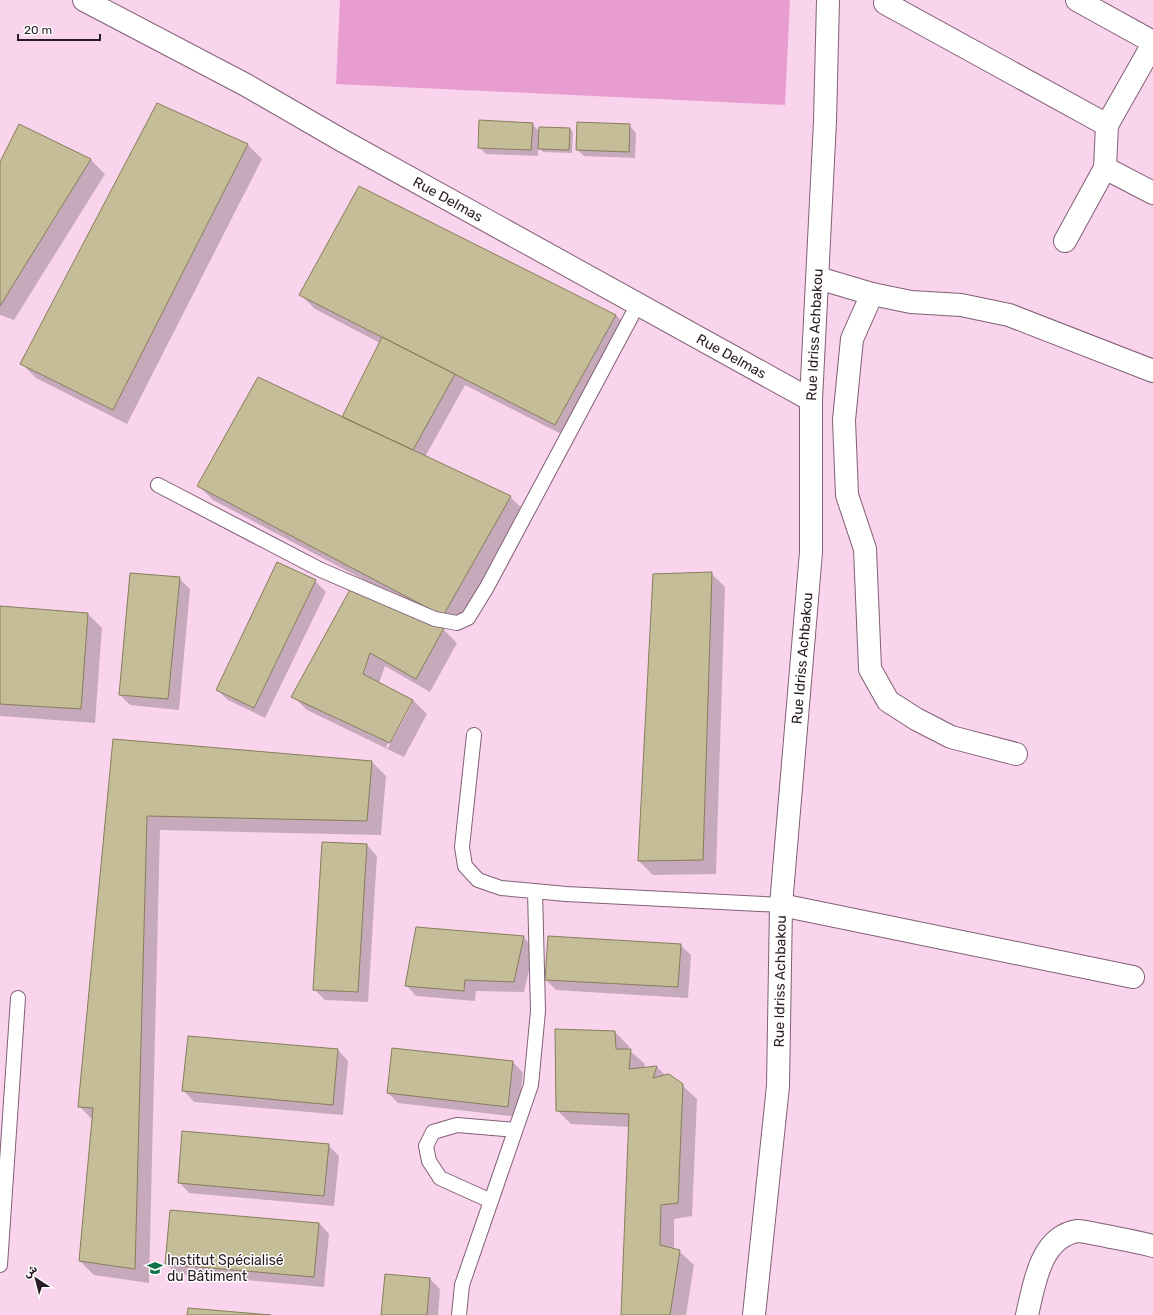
<svg xmlns="http://www.w3.org/2000/svg" width="1153" height="1315" viewBox="0 0 1153 1315" font-family="Rubik,'Noto Sans Arabic',sans-serif">
	<style>
		.green { fill: #e89dd1 }
		.shadow { fill: #0003; fill-rule: evenodd }
		.building { fill: #c4bd97; stroke: #857e5a }
		.lines { fill: none; stroke-linecap: round; stroke-linejoin: round }
		.service-casing { stroke: #806076; stroke-width: 16 }
		.minor-casing { stroke: #806076; stroke-width: 24 }
		.service { stroke: #fff; stroke-width: 14 }
		.minor { stroke: #fff; stroke-width: 22 }
		.labels { text-anchor: middle; dominant-baseline: central; stroke-width: 3; stroke-linejoin: round; paint-order: stroke }
		.street-label { font-size: 14px; fill: #291c25; stroke: #fff }
		.poi-label { font-size: 14px; fill: #291c25; stroke: #fff; text-anchor: start }
	</style>
	<rect width="100%" height="100%" fill="#f9d4ec"/>
	<path class="green" d="M340,0H790L785,105L336,84Z"/>
	<path class="shadow" d="M158,105L248,145L262,159L127,424L36,378L22,364Z
		M532,124L540,132L570,129L573,132L572,153L543,152L538,147V156L486,154L479,147Z
		M629,125L636,133L635,158L584,156L577,149Z
		M19,126L91,160L105,174L14,320L0,315V164Z
		M301,295L616,315L630,329L569,438L465,385L425,457L510,497L524,510L457,629L213,500L199,486L346,420L380,343L315,309Z
		M711,573L725,587L716,874L653,875L639,861Z
		M179,578L190,589L179,710L130,705L120,695Z
		M315,581L326,592L265,718L228,700L217,690Z
		M353,587L443,629L457,643L430,692L385,666L379,683L413,700L427,714L404,757L307,710L293,696ZM410,704H412L388,748L386,747Z
		M0,607L88,614L102,628L95,723L0,716Z
		M114,741L372,762L386,776L381,835L160,830L149,1283L94,1275L80,1261L93,1120L80,1107Z
		M367,845L377,856L368,1002L325,1000L314,989Z
		M523,937L534,947L524,992L476,991L475,1001L416,996L406,985Z
		M680,945L691,955L688,998L556,990L546,980Z
		M615,1032L629,1046V1050L645,1064L644,1068L657,1067L665,1075L682,1085L697,1099L692,1216L674,1219V1250L679,1251L694,1265L686,1315H622L630,1127L571,1124L557,1110Z
		M338,1050L348,1061L343,1115L194,1102L184,1091Z
		M513,1062L523,1073L518,1117L398,1103L388,1093Z
		M328,1145L339,1156L334,1206L189,1193L179,1182Z
		M319,1223L329,1234L324,1287L177,1274L166,1263Z
		M430,1279L440,1289L438,1315H382Z"/>
	<path class="building" d="M157,103L248,144L113,410L20,364Z
		M479,120L533,123L531,150L478,148Z
		M577,122L630,124L629,152L576,150Z
		M19,124L91,159L0,306V162Z
		M539,127L570,128L569,150L538,149Z
		M359,186L616,315L555,425L299,295Z
		M382,337L455,374L413,450L342,417Z
		M258,377L511,496L443,616L197,486Z
		M277,562L316,580L254,708L216,690Z
		M712,572L703,860L638,861L653,574Z
		M130,573L180,577L168,699L119,695Z
		M352,586L444,628L416,679L370,653L363,674L413,700L390,743L291,697Z
		M0,606L88,613L81,709L0,704Z
		M113,739L372,761L367,821L147,816L135,1269L79,1261L93,1108L78,1107Z
		M322,842L367,844L358,992L313,990Z
		M416,927L524,936L514,982L465,980L464,991L405,986Z
		M548,936L681,944L678,987L545,980Z
		M555,1029L615,1031L616,1049H631L629,1069L657,1066L653,1078L669,1074L683,1084L678,1203L661,1205L660,1245L680,1250L670,1315H621L629,1114L556,1111Z
		M188,1036L338,1049L333,1105L182,1091Z
		M392,1048L513,1061L508,1107L387,1093Z
		M182,1131L329,1144L324,1196L178,1183Z
		M170,1210L319,1223L314,1277L165,1264Z
		M385,1274L430,1278L427,1315H381Z
		M188,1308L271,1315H187Z"/>
	<g class="lines">
		<g class="service-casing">
			<path id="service" d="M158,485L321,570L435,619L457,623L468,618L487,587L638,304
				M474,735L462,847L465,866L478,880L501,888L566,894L781,905
				M491,1201L440,1178L429,1161L426,1146L433,1132L457,1125L515,1130
				M0,1265L18,998
				M459,1315L462,1285L531,1085L538,1011L535,891"/>
		</g>
		<g class="minor-casing">
			<g id="minor">
				<path id="s1" d="M84,0L246,85L343,141L811,400"/>
				<path d="M886,0L885,3L1107,125"/>
				<path d="M1077,0L1153,42"/>
				<path d="M1105,168L1153,193"/>
				<path d="M1065,241L1105,168L1107,125L1153,44"/>
				<path d="M818,278L872,294L911,302L961,305L1009,315L1153,371"/>
				<path d="M872,294L852,339L844,420L847,495L865,549L870,669L888,701L916,719L951,737L1016,754"/>
				<path d="M781,905L1133,977"/>
				<path id="s2" d="M754,1315L778,1086L781,905L811,552V400L825,121L828,0"/>
				<path d="M1027,1315C1034,1286 1040,1236 1078,1231C1083,1231 1091,1233 1096,1234C1115,1238 1134,1241 1153,1246"/>
			</g>
		</g>
		<use href="#service" class="service"/>
		<use href="#minor" class="minor"/>
	</g>
	<defs>
		<g id="school-bare" transform="scale(1.2)"><path d="M0-5L7-2L0 1L-7-2ZM-4 1L0 2.5L4 1V4Q0 6-4 4Z" fill="#107249" stroke="#fff" stroke-width="2.5" paint-order="stroke"/></g>
	</defs>
	<g fill-rule="evenodd">
		<use href="#school-bare" x="155" y="1268"/>
	</g>
	<g class="labels">
		<g class="street-label">
			<text stroke="none"><textPath href="#s1" startOffset="415">Rue Delmas</textPath></text>
			<text stroke="none"><textPath href="#s2" startOffset="983">Rue Idriss Achbakou</textPath></text>
			<text stroke="none"><textPath href="#s1" startOffset="739">Rue Delmas</textPath></text>
			<text stroke="none"><textPath href="#s2" startOffset="659">Rue Idriss Achbakou</textPath></text>
			<text stroke="none"><textPath href="#s2" startOffset="335">Rue Idriss Achbakou</textPath></text>
		</g>
		<g class="poi-label">
			<text x="167" y="1260">Institut Spécialisé<tspan x="167" dy="16">du Bâtiment</tspan></text>
		</g>
	</g>
	<g transform="translate(36 1279) rotate(324)" stroke="#ffffff" stroke-width="3" paint-order="stroke">
	<path d="M0-3L7 15L0 10L-7 15Z" fill="#291c25"/>
	<text y="-6" font-size="11" font-weight="bold" text-anchor="middle" fill="#291c25">ش</text>
	</g>
	<path d="M18 34v6h82v-6" fill="none" stroke="#291c25" stroke-width="2"/>
	<text x="24" y="34" font-size="12" fill="#291c25" stroke="#ffffff" stroke-width="3" paint-order="stroke">20 m</text>
</svg>
